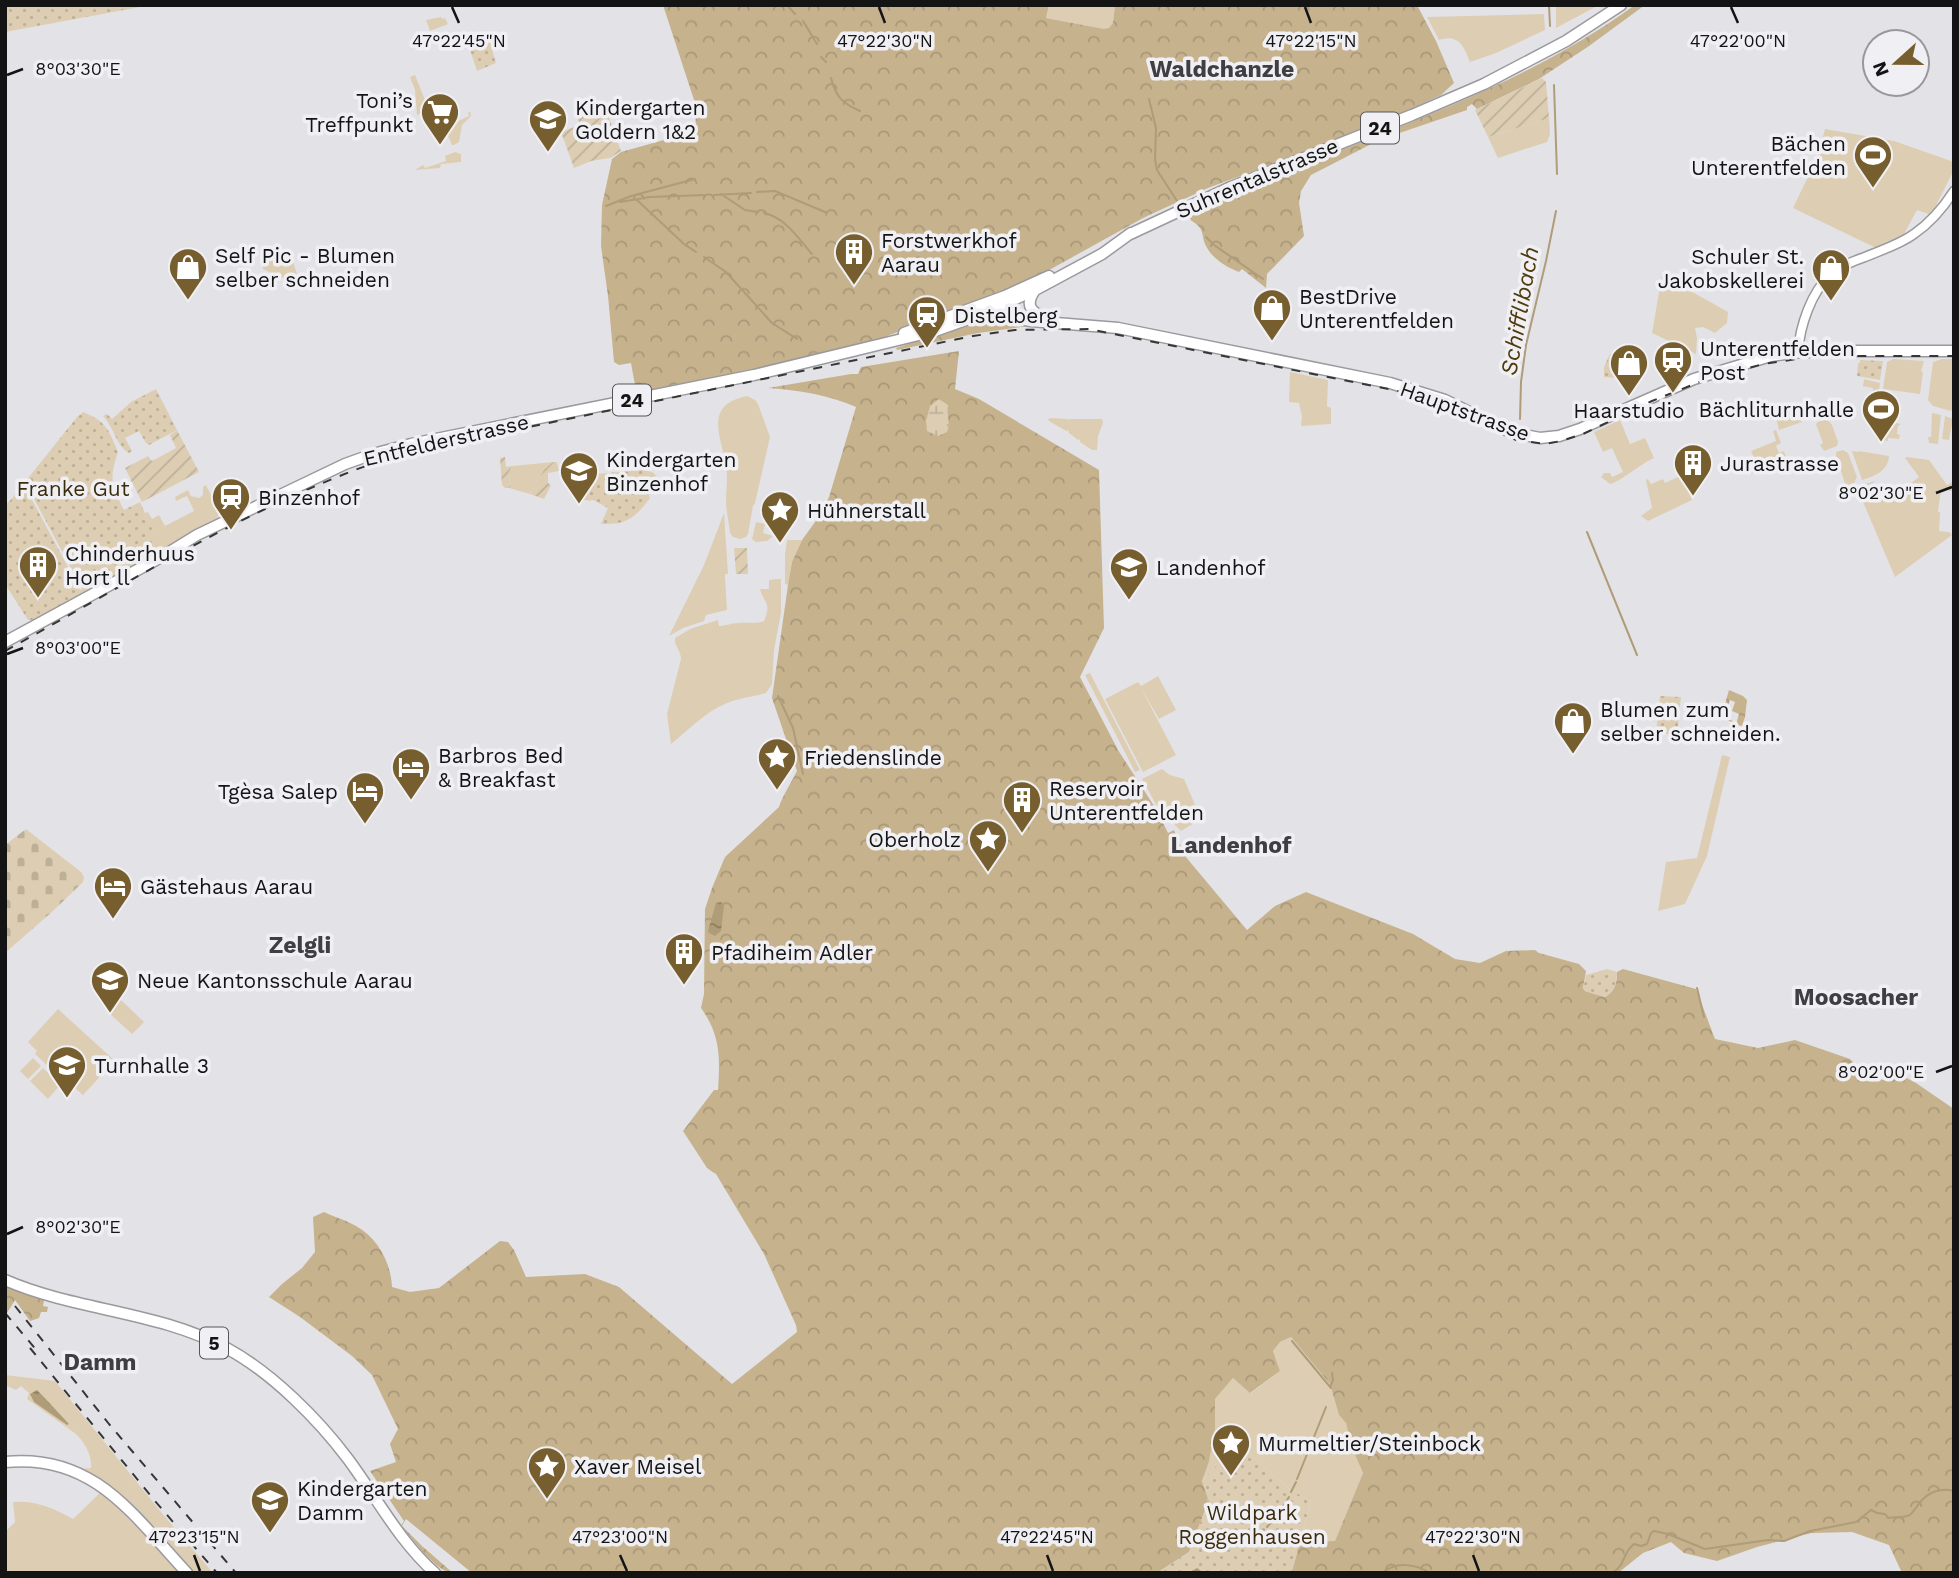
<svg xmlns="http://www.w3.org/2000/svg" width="1959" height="1578" viewBox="0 0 1959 1578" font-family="'Work Sans',sans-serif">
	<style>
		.grass { fill: #ddceb3 }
		.forest { fill: url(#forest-crowns) }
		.wetland { fill: url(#wetland-marsh) }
		.cemetery { fill: url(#cemetery-stones) }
		.park { fill: url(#park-dots) }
		.garden { fill: url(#garden-furrows) }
		.water { fill: url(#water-ripples) }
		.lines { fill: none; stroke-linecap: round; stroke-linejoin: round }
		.stream { stroke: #af9c78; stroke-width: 2 }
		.minor-casing { stroke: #9a9a9e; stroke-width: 11 }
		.major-casing { stroke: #9a9a9e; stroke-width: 13 }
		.minor { stroke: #fff; stroke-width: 8 }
		.major { stroke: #fff; stroke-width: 10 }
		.rail { stroke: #363637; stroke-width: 2; stroke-dasharray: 9 9; stroke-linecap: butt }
		.ticks { fill: none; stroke: #141415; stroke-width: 2.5 }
		.labels { text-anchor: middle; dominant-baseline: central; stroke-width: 7; stroke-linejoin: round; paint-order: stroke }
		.shield { fill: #f0f0f4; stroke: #565658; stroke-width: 2 }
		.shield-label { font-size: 19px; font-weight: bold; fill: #141415 }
		.poi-label { font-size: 21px; fill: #141415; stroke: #f0f0f4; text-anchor: start }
		.street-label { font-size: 21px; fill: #141415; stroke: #f0f0f4 }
		.park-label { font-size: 21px; fill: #3b2c0d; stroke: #f0f0f4 }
		.neighbourhood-label { font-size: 23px; font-weight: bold; fill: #3f3f42; stroke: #f0f0f4 }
		.water-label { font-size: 23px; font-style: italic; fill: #4f3a0b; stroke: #f0f0f4 }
		.ticks-label { font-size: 18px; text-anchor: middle; fill: #141415; stroke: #f0f0f4; stroke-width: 7; stroke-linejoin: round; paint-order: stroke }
	</style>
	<defs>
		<pattern id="forest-crowns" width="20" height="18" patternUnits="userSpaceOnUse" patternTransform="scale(1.75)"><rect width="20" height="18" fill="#c6b28d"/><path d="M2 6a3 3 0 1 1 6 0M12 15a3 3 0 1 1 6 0" fill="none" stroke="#a99879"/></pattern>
		<pattern id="wetland-marsh" width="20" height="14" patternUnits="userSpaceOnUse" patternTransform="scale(1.75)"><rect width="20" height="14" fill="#ddceb3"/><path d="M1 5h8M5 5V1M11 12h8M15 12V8" fill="none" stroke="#bdb099"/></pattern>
		<pattern id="cemetery-stones" width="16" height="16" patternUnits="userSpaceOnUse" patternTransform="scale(1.75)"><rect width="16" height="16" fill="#ddceb3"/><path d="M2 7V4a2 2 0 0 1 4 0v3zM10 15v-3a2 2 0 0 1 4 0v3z" fill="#bdb099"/></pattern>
		<pattern id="park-dots" width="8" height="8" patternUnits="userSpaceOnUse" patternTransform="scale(1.75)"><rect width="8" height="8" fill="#ddceb3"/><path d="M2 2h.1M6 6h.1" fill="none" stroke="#bdb099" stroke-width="1.8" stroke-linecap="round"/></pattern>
		<pattern id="garden-furrows" width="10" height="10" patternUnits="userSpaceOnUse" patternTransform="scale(1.75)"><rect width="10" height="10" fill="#ddceb3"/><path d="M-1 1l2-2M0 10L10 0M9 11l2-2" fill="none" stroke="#bdb099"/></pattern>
		<pattern id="water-ripples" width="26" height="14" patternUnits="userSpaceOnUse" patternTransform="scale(1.75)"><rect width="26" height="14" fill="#af9c78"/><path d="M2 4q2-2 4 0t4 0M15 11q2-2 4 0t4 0" fill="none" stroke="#8d7e61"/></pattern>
	</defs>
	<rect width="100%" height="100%" fill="#e3e3e7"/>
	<path class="grass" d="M1049,5H1115L1113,23L1109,29H1103L1046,18Z
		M1556,5H1599L1556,28Z
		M1544,14L1545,30L1496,53L1470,62C1464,47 1459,33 1439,40L1427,17Z
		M441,17L442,19L445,18L448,24L430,31L426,20Z
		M415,75L429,110L417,115L415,90L410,77Z
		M468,112H470L471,116L462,125L459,142L454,145H452L446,131L450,129L445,118L451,116L454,123L469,116Z
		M1549,118L1550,134L1547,142L1498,158L1488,137Z
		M1825,129L1894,141L1954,162V170L1931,215L1917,210L1903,236L1876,248L1793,208L1818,156Z
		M455,152L461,154V162L441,164L440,168L415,170L423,165L425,168L446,161L445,156Z
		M279,254L292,259L297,274L293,281L286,280L263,269V264L268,255Z
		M1662,275L1728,312L1727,323L1715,333L1703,327L1695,328L1697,338L1696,354L1652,333Z
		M1893,359L1924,361L1921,371L1923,372L1920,394L1883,389L1887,362Z
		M1942,359H1954V405L1951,411L1933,406L1928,400L1933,362Z
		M1290,372L1328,380L1327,406L1331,408V424L1301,426L1302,417L1299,403L1289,402Z
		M1864,379L1880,383L1877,405L1871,404L1873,388L1863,386Z
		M747,396L755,400L758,404L770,437L755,503L753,506L748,534L746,537L740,539L733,537L730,533C729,523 726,511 726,500C726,489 728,478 726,467C722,437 702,405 747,396Z
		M1794,407L1797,410L1802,422L1779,430L1776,417Z
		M1932,413L1941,415L1938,444L1929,443L1928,437H1931Z
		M1945,416L1953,419L1949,440L1942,439Z
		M1051,418L1068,419V420L1070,419H1102L1103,423L1098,436L1097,450H1092L1080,442V439L1078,440L1069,433L1068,430L1066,431L1049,421L1048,419Z
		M1827,419L1832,425L1838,442L1837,446L1824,451L1820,445L1823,443L1816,424L1818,422Z
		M1878,419L1901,424L1898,426L1897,434L1900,435L1899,439L1888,438V441L1876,439Z
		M1620,420L1630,444L1645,438L1654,458C1640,464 1622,481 1610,484L1601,477L1604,473H1610L1612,477L1623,472L1612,448L1603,452L1594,432Z
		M1776,430L1781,443L1776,446L1779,453L1784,451L1786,457L1751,474L1750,465L1756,462L1751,451L1776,441L1773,431Z
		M1843,450L1848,453L1857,477L1854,483L1846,487L1836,455V452Z
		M1852,451L1859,452V451L1889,456C1888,471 1875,476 1862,480Z
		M1907,457L1929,460L1947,485L1954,481V491L1941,490L1938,512H1940L1939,531L1949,532L1952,535L1895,577L1860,495L1859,486L1875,481L1872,485L1886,502L1919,477L1905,458Z
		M553,462L545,470L530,494L509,488L511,486L508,474L512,466Z
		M1697,468L1704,481L1687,489L1692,500L1648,521L1641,516L1652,508L1646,480L1648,479L1651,484L1663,479L1665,483Z
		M206,485L219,511L217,521L171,548L34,620H28L39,612L160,548L145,513L148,512L152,519L159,515L165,526L194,511L187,496L176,501L175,497L188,490L191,496L199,498L203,495V487Z
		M724,513L728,574H725V576L727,610L706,615L704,621L683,628L669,636L704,565Z
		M756,522L765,524L763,533L773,536L767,541L756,542L752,539Z
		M787,540H802L792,562L788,585L785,584V554Z
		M776,579H781V613L774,650L772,684L766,693C753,697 740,698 727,703C705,712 690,729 671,744L667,714L681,659C681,651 674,646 675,638L690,629L718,620L719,626C726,626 731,623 738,623C747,622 756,624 764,621C772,602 764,604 760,589H769V580Z
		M1090,673L1140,770L1135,772L1085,675Z
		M1158,676L1176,710L1159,719L1141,688L1176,755L1143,772L1105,699L1138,682L1141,686Z
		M1722,755L1730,757L1707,856L1685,904L1658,911L1666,862L1697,858Z
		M1162,769L1170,775L1184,779L1201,819L1181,831L1158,808L1142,779Z
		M121,1000L144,1022L132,1034L109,1013Z
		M58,1009L115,1061L110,1066L94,1052L109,1067L83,1095L66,1080H63L35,1054L37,1051L28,1042Z
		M33,1058L41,1066L28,1079L20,1071Z
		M43,1068L60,1085L48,1099L30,1081Z
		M1291,1337L1330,1384L1339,1415L1346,1422L1352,1448L1363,1473L1335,1541L1300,1542L1311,1501L1289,1489L1237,1443L1226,1448L1222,1461L1202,1481C1211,1453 1215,1429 1215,1399L1233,1378L1251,1393L1280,1371L1273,1351L1280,1342Z
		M5,1375L55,1381L161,1512L213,1573H191L113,1490L107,1484L80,1469L91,1468C92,1455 85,1443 76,1434L27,1399L29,1393L21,1386L16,1390L5,1385Z
		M103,1490L119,1504L182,1573H5V1532L15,1522L13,1502C35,1500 54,1508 73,1519Z"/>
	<path class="forest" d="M663,5H1049L1046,18L1104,29L1109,28L1113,23L1115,5H1417L1436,41L1454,83L1441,95L1367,129L1208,188L1143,218L1042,274L1001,293L879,339L809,360L618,397L617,391L635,385L631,363L619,365L614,362L608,296L601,246L602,205L612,159L621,152L696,131L695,103Z
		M1635,5H1645L1589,46L1539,79L1477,109L1472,104L1467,107V110L1379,140L1311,175L1301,191L1299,203L1304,236L1267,274L1266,288L1242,269L1239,272C1226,267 1211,258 1205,244C1203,240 1203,232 1200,228C1195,221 1189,222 1186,212C1247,188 1308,163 1369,139C1463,102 1552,65 1635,5Z
		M995,318L1049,326H1028L978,333L897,350L896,348L982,320Z
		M959,351L955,389L979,399L1099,470L1104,628L1080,677L1118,750L1156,809L1168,833L1174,830L1185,856L1247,930L1275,906L1306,892L1413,934L1455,959L1480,963L1506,951L1535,950L1539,953L1579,964L1586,971L1583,988L1585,991L1605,997C1615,991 1617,984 1617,972L1623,969L1696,989L1715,1039L1758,1048L1795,1040L1850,1059L1864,1073L1883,1080L1894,1071L1916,1083L1954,1109V1573H1902L1889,1545L1852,1532L1811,1533L1757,1547L1717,1561L1684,1553L1671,1542L1643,1553L1618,1573H1291L1300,1542L1335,1541L1363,1473L1352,1448L1346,1423L1339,1415L1330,1384L1291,1337L1280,1342L1273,1351L1280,1371L1250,1393L1233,1378L1215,1399V1429L1209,1461L1202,1481L1208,1498L1204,1513L1189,1552L1157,1573H472L406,1519L402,1526L422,1546L453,1573C437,1573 413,1539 401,1526L404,1521L370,1471L396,1462L390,1444L398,1429L372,1375L352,1356L300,1317L269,1297L282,1284L302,1268L315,1252L313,1217L324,1212C334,1217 346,1220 356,1226C378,1238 391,1263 392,1287L410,1292L439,1288L500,1241L508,1242L514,1250L526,1277L585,1274L619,1287L732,1384L797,1332L796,1325L764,1254L716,1174L707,1168L683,1131L714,1090H718C720,1058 721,1036 701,1008L704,994L705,909L712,888L725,857L779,807C781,799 792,781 797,771L772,698L788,585L792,562L802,540L818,518L829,497L856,407C828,395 799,390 768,388L851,374H858L861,367Z
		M1729,690L1743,696L1747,700L1745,717L1742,726L1738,725L1737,721L1739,714L1732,711L1735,702L1730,700L1726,710L1730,714L1728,719L1733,721L1732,722L1727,720L1728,715L1723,711Z
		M5,1286L44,1300L43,1306L48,1307L47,1312H41L39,1318L30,1321L15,1300L7,1313L5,1310Z"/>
	<path class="wetland" d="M939,399L948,405C946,416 951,421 947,432L938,436L927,431L926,421L930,406Z"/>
	<path class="cemetery" d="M26,829L81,872L84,877L83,882L53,911L5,953V845Z"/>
	<path class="park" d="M5,5H151L5,32Z
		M490,42L496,63L477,71L470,50Z
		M1610,354L1621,357L1617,378L1604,377V367Z
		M1860,360L1883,361L1880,380L1857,376L1858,363H1860Z
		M156,389L177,430L149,445L146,443L139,431L125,438L132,451L129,453C116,446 114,427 103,416L107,414L112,419L131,402Z
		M83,412C106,421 109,430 118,452C109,479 111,485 124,510L140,502L163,553L85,594L25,482L77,417Z
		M644,470L652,472L660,479V481L649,496L650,498C635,518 627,525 601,524L608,508L593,500L589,501L573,495L575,489L564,484L569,475L573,473L595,474Z
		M24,485L83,595L34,620H28L5,584V506Z
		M1660,696L1681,697L1677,736L1656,732Z
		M1607,969L1617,972C1617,983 1615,991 1605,997L1585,991L1583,988L1586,975Z
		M1237,1443L1289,1489L1311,1501L1292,1572L1157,1573L1189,1552L1204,1513L1208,1498L1202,1481L1221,1461L1226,1448Z"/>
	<path class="garden" d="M1542,78L1546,82L1549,118L1488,137L1475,110Z
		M605,106L621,151L610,158L591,161L574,168L561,132L580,125L577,116Z
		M177,430L199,472L142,502L125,468L148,456L152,461L176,448L170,435Z
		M505,457L506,467L512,466L508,474L511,486L509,488H505L502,485L500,458Z
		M553,462H557L559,471L548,473V483L551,485L544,499L530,494L544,470Z
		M747,548L748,574H736L734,548Z"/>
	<path class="water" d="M721,902L724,905L721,931L715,936L709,933L708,931L716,903Z
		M37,1390L42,1395L69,1424L67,1425L34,1402L30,1394Z"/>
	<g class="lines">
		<path class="stream" d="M787,5L795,14
			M1549,5L1550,26
			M803,21L817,44
			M821,57L826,62
			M831,78C836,97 842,103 860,111
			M1554,85L1557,174
			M1149,99L1156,128L1155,159L1157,170L1179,204
			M757,192L775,191L825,212
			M721,194L745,210L758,212
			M714,195L751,193
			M637,200L684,244L696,252
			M620,202L650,197L705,195
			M606,206L631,196L695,179
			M764,213C786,218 798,238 812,254
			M1206,237L1214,245L1263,279
			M704,257L726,272L772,323L797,339
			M1520,419L1521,382L1526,345L1546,261L1556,211
			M1587,532L1637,655
			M778,696L793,728L803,774
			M1697,988L1704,1017
			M1292,1341L1331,1388
			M1331,1385L1333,1380L1332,1373
			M1297,1479L1326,1407
			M1291,1492L1296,1482
			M1267,1527L1277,1516L1289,1497
			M1190,1573L1197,1569L1202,1573
			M1383,1573C1395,1561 1416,1564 1430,1573
			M1611,1573C1626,1567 1621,1554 1634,1544L1641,1546L1647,1544L1651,1533L1654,1531L1668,1534L1705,1549L1768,1540L1784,1541L1810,1531L1856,1522L1871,1510L1877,1513L1885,1514L1888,1518C1896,1516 1905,1519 1911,1514C1915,1510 1918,1504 1922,1500C1931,1491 1942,1488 1954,1491"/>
		<g class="minor-casing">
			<path id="minor" d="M1798,352C1800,326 1811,292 1831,274C1841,266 1853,261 1865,257C1881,250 1899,245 1914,234C1930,223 1943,208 1954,191"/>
		</g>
		<g class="major-casing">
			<path id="major" d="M1128,235L1231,187L1412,115L1484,84L1566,41L1621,5
				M1035,290C1023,307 1033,313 1048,320
				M984,315H1000L1031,321L1118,328L1390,383L1445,400L1510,432L1540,438L1559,436L1580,429L1694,379L1771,356L1808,351H1954
				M904,333L1005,296L1049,276
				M5,642L163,556L197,535L345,464L373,454L411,444L754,375L935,331L980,315L1035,290L1102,254L1131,233
				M5,1280C76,1311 159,1311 228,1349C272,1373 318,1419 348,1459C377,1498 399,1541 435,1573
				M5,1462C94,1453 133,1515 187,1573"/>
		</g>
		<use href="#minor" class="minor"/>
		<use href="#major" class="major"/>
		<path class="rail" d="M5,651C120,588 232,517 355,470C381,460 409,453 436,446L973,336L1015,330L1089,329L1403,392L1438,403L1516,440L1545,444L1561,441L1583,434L1652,401L1702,381L1763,364L1817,356H1954
			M15,1306L109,1424L236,1573
			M5,1313L39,1353
			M30,1348L155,1501L217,1573"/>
	</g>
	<path class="ticks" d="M452,7L459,23M879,7L885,23M1305,7L1311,23M1731,7L1738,23M7,75L23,69M1936,493L1952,487M7,654L23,648M1936,1072L1952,1066M7,1234L23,1227M194,1555L200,1571M620,1555L627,1571M1047,1555L1053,1571M1473,1555L1479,1571"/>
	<defs>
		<g id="supermarket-pin" transform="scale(2.0125)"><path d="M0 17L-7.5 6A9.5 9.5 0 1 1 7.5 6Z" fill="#775e2f" stroke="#f0f0f4"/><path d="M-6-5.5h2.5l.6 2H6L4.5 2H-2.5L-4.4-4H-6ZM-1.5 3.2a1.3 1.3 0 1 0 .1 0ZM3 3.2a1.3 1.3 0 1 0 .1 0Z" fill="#fff"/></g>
		<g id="school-pin" transform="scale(2.0125)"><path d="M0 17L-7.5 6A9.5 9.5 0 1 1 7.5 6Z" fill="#775e2f" stroke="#f0f0f4"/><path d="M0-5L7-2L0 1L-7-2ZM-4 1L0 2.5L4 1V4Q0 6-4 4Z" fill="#fff"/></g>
		<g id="stadium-pin" transform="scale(2.0125)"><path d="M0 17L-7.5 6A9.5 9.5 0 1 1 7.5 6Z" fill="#775e2f" stroke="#f0f0f4"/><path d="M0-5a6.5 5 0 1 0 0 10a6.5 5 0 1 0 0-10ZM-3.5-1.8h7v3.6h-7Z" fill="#fff"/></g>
		<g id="building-pin" transform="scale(2.0125)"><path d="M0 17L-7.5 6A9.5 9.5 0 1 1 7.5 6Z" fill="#775e2f" stroke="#f0f0f4"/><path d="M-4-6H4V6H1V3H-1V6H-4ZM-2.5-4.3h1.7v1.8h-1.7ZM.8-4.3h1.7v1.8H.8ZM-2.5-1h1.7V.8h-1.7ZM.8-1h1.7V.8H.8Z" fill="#fff"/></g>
		<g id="shop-pin" transform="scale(2.0125)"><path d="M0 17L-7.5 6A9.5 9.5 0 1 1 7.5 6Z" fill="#775e2f" stroke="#f0f0f4"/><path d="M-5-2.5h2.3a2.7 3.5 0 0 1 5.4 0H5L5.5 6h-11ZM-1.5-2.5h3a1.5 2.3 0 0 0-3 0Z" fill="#fff"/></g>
		<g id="station-pin" transform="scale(2.0125)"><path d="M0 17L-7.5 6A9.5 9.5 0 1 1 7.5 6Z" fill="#775e2f" stroke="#f0f0f4"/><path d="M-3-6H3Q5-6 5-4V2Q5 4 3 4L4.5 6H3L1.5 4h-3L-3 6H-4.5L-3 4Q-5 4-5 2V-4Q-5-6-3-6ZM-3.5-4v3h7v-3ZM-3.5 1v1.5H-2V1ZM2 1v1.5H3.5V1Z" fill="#fff"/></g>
		<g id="sight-pin" transform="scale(2.0125)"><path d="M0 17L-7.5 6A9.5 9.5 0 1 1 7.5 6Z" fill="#775e2f" stroke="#f0f0f4"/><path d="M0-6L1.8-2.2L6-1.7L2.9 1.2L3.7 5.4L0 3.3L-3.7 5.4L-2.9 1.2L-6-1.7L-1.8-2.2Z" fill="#fff"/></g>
		<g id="hotel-pin" transform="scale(2.0125)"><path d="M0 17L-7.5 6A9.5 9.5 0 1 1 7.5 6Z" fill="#775e2f" stroke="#f0f0f4"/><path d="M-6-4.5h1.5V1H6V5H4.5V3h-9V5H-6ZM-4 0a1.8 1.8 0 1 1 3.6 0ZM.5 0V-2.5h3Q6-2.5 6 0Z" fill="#fff"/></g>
		<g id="university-pin" transform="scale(2.0125)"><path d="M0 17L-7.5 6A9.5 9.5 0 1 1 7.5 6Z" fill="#775e2f" stroke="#f0f0f4"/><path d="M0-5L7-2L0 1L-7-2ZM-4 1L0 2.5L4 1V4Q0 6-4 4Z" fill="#fff"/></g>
	</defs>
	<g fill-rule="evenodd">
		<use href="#supermarket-pin" x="440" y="112"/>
		<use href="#school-pin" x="548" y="119"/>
		<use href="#stadium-pin" x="1873" y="155"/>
		<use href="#building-pin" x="854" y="252"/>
		<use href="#shop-pin" x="188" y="267"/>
		<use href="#shop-pin" x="1831" y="268"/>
		<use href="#shop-pin" x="1272" y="308"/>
		<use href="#station-pin" x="927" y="315"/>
		<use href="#station-pin" x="1673" y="360"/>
		<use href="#shop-pin" x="1629" y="363"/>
		<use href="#stadium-pin" x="1881" y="409"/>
		<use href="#building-pin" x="1693" y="463"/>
		<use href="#school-pin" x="579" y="471"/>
		<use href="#station-pin" x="231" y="497"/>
		<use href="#sight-pin" x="780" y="510"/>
		<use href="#building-pin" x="38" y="565"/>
		<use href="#school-pin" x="1129" y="567"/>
		<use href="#shop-pin" x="1573" y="721"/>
		<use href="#sight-pin" x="777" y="757"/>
		<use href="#hotel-pin" x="411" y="767"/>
		<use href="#hotel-pin" x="365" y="791"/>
		<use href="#building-pin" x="1022" y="800"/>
		<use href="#sight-pin" x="988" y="839"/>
		<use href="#hotel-pin" x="113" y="886"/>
		<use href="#building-pin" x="684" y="952"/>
		<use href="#school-pin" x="110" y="980"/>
		<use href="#university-pin" x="67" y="1065"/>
		<use href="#sight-pin" x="1231" y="1443"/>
		<use href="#sight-pin" x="547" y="1466"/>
		<use href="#school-pin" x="270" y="1500"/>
	</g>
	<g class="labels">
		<g class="shield">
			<rect x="1361" y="112.5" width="38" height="31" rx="5"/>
			<rect x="613" y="384.5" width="38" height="31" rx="5"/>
			<rect x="200" y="1327.5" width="28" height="31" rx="5"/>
		</g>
		<g class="shield-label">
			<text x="1380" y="128">24</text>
			<text x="632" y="400">24</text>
			<text x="214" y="1343">5</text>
		</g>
		<g class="poi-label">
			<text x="413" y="100" text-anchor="end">Toni’s<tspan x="413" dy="24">Treffpunkt</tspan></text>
			<text x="575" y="107">Kindergarten<tspan x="575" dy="24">Goldern 1&amp;2</tspan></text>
			<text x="1846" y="143" text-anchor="end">Bächen<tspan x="1846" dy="24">Unterentfelden</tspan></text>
			<text x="881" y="240">Forstwerkhof<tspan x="881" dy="24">Aarau</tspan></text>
			<text x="215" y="255">Self Pic - Blumen<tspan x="215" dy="24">selber schneiden</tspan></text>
			<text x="1804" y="256" text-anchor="end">Schuler St.<tspan x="1804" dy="24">Jakobskellerei</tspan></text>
			<text x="1299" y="296">BestDrive<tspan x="1299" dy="24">Unterentfelden</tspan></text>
			<text x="954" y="315">Distelberg</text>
			<text x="1700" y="348">Unterentfelden<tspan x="1700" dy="24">Post</tspan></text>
			<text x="1854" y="409" text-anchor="end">Bächliturnhalle</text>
			<text x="1629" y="410" text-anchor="middle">Haarstudio</text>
			<text x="606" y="459">Kindergarten<tspan x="606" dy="24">Binzenhof</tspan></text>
			<text x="1720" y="463">Jurastrasse</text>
			<text x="258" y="497">Binzenhof</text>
			<text x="807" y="510">Hühnerstall</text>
			<text x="65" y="553">Chinderhuus<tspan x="65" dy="24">Hort ll</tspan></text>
			<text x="1156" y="567">Landenhof</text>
			<text x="1600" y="709">Blumen zum<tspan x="1600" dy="24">selber schneiden.</tspan></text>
			<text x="438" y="755">Barbros Bed<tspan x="438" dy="24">&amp; Breakfast</tspan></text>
			<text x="804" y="757">Friedenslinde</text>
			<text x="1049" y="788">Reservoir<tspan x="1049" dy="24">Unterentfelden</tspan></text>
			<text x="338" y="791" text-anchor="end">Tgèsa Salep</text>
			<text x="961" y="839" text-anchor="end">Oberholz</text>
			<text x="140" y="886">Gästehaus Aarau</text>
			<text x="711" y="952">Pfadiheim Adler</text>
			<text x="137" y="980">Neue Kantonsschule Aarau</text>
			<text x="94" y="1065">Turnhalle 3</text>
			<text x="1258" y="1443">Murmeltier/Steinbock</text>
			<text x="574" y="1466">Xaver Meisel</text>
			<text x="297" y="1488">Kindergarten<tspan x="297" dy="24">Damm</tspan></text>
		</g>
		<g class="street-label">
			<text transform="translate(1257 178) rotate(-23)">Suhrentalstrasse</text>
			<text transform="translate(1465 411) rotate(20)">Hauptstrasse</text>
			<text transform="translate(446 440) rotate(-13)">Entfelderstrasse</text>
		</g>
		<g class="park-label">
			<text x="73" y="488">Franke Gut</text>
			<text x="1252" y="1512">Wildpark<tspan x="1252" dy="24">Roggenhausen</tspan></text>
		</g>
		<g class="neighbourhood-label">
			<text x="1222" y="69">Waldchanzle</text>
			<text x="1231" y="845">Landenhof</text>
			<text x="300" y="945">Zelgli</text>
			<text x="1856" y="997">Moosacher</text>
			<text x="100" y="1362">Damm</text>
		</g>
		<g class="water-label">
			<text transform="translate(1520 311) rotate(-80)">Schifflibach</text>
		</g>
	</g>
	<g class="ticks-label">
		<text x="459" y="47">47°22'45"N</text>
		<text x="885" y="47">47°22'30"N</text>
		<text x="1311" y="47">47°22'15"N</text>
		<text x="1738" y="47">47°22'00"N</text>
		<text x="78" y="75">8°03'30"E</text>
		<text x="1881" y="499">8°02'30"E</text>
		<text x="78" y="654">8°03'00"E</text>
		<text x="1881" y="1078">8°02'00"E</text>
		<text x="78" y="1233">8°02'30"E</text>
		<text x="194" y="1543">47°23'15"N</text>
		<text x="620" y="1543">47°23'00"N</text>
		<text x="1047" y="1543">47°22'45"N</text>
		<text x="1473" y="1543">47°22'30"N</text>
	</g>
	<rect width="1959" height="1578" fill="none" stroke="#141415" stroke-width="14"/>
	<g transform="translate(1896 63) rotate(249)"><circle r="33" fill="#f0f0f4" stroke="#98989b" stroke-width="2"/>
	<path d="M0-5L12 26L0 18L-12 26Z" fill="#775e2f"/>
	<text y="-10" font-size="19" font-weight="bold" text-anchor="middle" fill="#141415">N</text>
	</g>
</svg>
